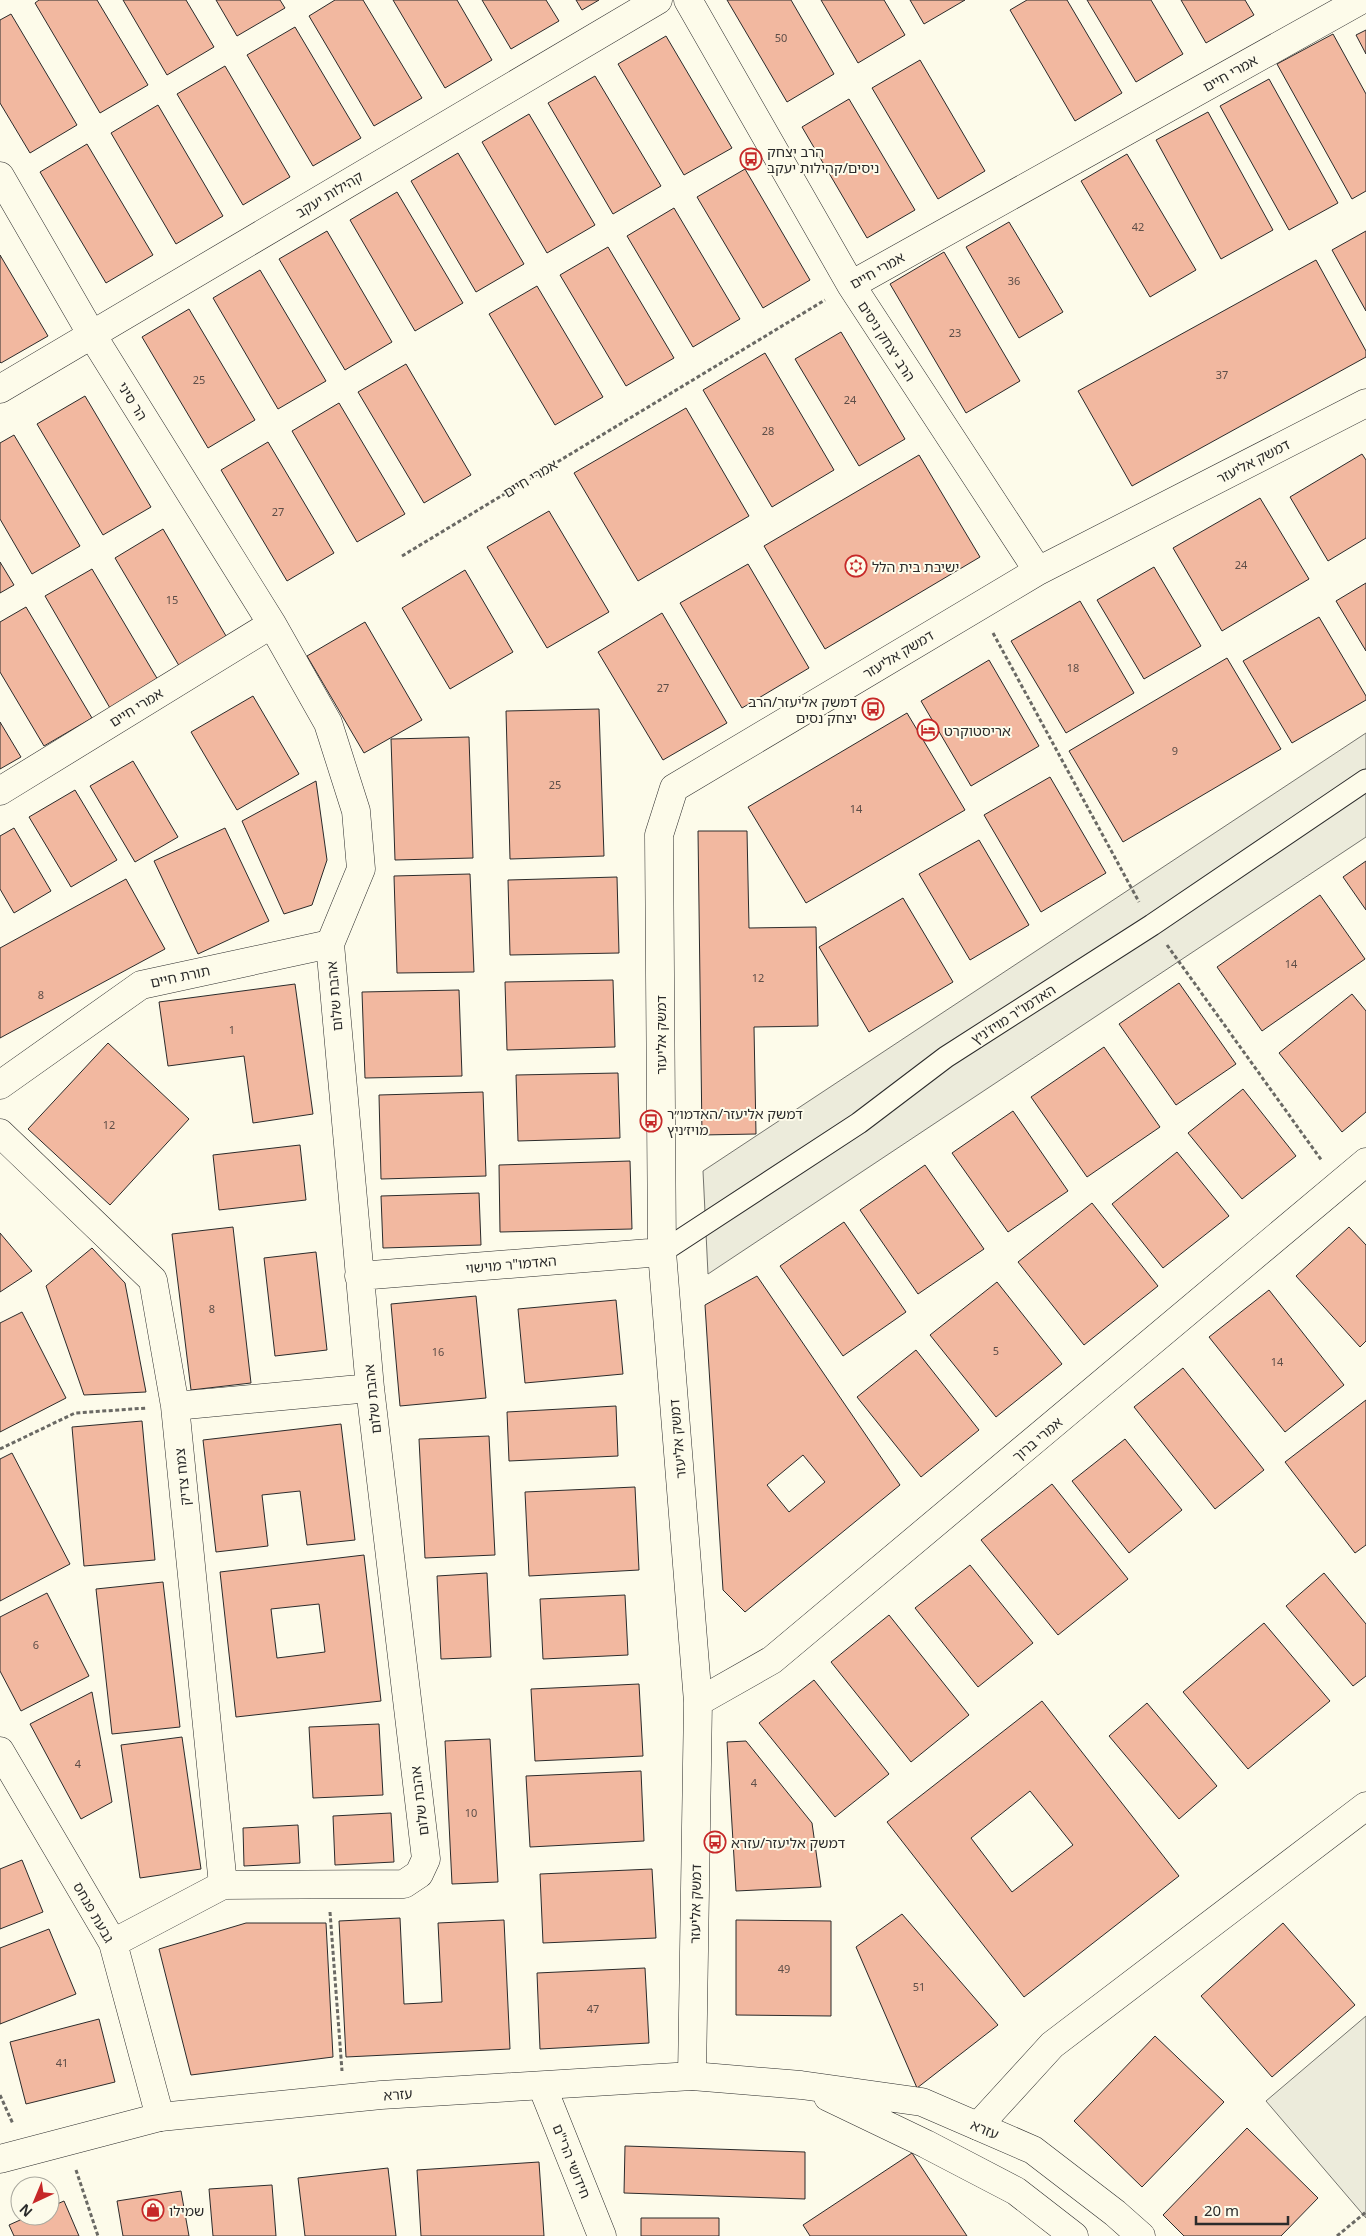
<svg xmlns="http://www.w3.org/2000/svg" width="1366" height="2236" viewBox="0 0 1366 2236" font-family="'Noto Sans','Noto Sans Hebrew',sans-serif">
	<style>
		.green { fill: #ecebdb; stroke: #74746e }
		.building { fill: #f2b8a0; stroke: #2b2b2b; fill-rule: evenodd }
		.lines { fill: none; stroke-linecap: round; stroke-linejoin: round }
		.pedestrian-casing { stroke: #2b2b2b; stroke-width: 23 }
		.minor-casing { stroke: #2b2b2b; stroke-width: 29 }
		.tertiary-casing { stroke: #2b2b2b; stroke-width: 29 }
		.path { stroke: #6a6964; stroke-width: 3; stroke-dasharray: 4 2.5; stroke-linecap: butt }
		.pedestrian { stroke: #fdfbea; stroke-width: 21 }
		.minor { stroke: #fdfbea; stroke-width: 28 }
		.tertiary { stroke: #fdfbea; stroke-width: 28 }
		.labels { text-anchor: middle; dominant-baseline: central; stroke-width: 4; stroke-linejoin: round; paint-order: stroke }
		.number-label { font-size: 11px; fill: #5d4e48 }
		.street-label { font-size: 14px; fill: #2b2b2b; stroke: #fdfbea }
		.poi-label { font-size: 14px; fill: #2b2b2b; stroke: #fdfbea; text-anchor: start }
	</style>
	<rect width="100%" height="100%" fill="#fdfbea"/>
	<path class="green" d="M1366,733V837L708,1274L703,1171Z
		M1366,2016V2218L1266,2101Z"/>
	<path class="building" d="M39,0H97L148,85L100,113L35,3Z
		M123,0H186L214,47L167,75Z
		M216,0H280L285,8L237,36Z
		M335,0H363L422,98L374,126L309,16Z
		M393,0H457L492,60L445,88Z
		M482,0H546L559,21L511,49Z
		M576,0H599L582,10Z
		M727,0H791L834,74L787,102Z
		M821,0H884L905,35L858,63Z
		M910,0H965L924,24Z
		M1027,0H1067L1122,93L1075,121L1010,10Z
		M1087,0H1151L1183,54L1136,82Z
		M1181,0H1245L1254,15L1206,43Z
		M11,14L77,125L30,153L0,103V20Z
		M295,27L361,138L313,166L247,55Z
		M1366,30V54L1356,35Z
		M1333,34L1366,94V191L1352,199L1277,64Z
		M666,36L732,148L684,175L618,64Z
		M920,60L985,171L938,199L872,88Z
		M225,66L290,177L243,205L177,94Z
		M595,76L661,186L613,214L548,103Z
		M1269,79L1338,203L1289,230L1220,106Z
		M849,99L915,210L867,238L802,127Z
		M158,105L223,216L176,244L111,133Z
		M1208,112L1273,230L1221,259L1156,140Z
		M529,114L595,225L547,253L482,142Z
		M87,144L153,255L106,283L40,172Z
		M458,153L524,264L476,292L411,181Z
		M1127,154L1196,270L1150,297L1081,181Z
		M745,169L810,280L763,308L697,197Z
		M397,192L463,303L415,331L350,220Z
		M674,208L740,319L693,347L627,236Z
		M1009,222L1063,312L1019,338L966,247Z
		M327,231L392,342L345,370L279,259Z
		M1366,231V311L1332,250Z
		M608,247L674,358L626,386L560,275Z
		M944,252L1020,381L966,413L890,284Z
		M0,255L48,336L1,363L0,362Z
		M1316,260L1366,351V357L1132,486L1078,391Z
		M260,270L326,381L278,409L213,298Z
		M537,286L603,397L555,425L489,314Z
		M189,309L255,420L208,448L142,337Z
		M841,332L905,439L859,466L795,359Z
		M765,353L834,470L772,507L703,390Z
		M406,364L471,475L424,503L358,392Z
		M85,396L151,507L103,535L37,424Z
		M339,403L405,514L357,542L292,431Z
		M686,408L749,516L638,581L574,473Z
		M14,435L80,546L32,574L0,519V443Z
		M268,442L334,553L287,581L221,470Z
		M1362,454L1366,460V538L1328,561L1290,497Z
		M919,455L980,557L825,649L764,546Z
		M1260,498L1309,579L1222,631L1173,548Z
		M549,511L609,612L547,648L487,547Z
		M163,529L229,641L181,669L115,558Z
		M0,562L14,585L0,593Z
		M748,564L809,668L742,708L680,603Z
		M1154,567L1201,646L1144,679L1097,600Z
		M92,569L158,680L110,708L45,596Z
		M465,570L513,652L450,689L402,608Z
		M1366,583V651L1336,601Z
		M1080,601L1134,693L1066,733L1011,641Z
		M26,607L92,718L44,746L0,672V622Z
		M662,613L727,723L663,760L598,652Z
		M1319,617L1366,696V700L1292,743L1243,661Z
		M365,622L422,720L364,753L307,656Z
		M1227,658L1281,749L1123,842L1069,751Z
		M989,660L1039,746L971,786L921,701Z
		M253,696L299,774L237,810L191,732Z
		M599,709L604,856L510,859L506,711Z
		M907,713L965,810L806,903L748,807Z
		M0,722L21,757L0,769Z
		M469,737L473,858L395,860L391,739Z
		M133,761L178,837L135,862L90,786Z
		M1050,777L1106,873L1041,912L984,815Z
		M316,781L327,860L312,905L284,914L242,821Z
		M75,790L117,860L71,887L29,817Z
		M14,828L51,891L14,913L0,889V836Z
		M225,828L269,921L198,954L154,861Z
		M698,831H747L749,928L816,927L818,1026L754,1027L756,1134L702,1135Z
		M979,840L1029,925L970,960L919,874Z
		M1366,861V910L1343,877Z
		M470,874L474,972L397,973L394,876Z
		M617,877L619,953L510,955L508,880Z
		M126,879L165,949L0,1038V948Z
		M1320,895L1365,959L1262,1031L1217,967Z
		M903,898L953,982L869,1032L819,947Z
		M613,980L615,1047L507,1050L505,982Z
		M1179,983L1236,1064L1176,1105L1119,1024Z
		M295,984L313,1114L253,1123L244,1056L168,1066L159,1002Z
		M459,990L462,1076L365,1078L362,992Z
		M1352,994L1366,1011V1112L1342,1132L1279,1053Z
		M108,1043L189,1119L110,1205L28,1129Z
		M1104,1047L1160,1127L1087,1177L1031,1097Z
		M618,1073L620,1138L518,1141L516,1075Z
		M1243,1089L1296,1156L1242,1199L1188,1133Z
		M483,1092L486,1176L381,1179L379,1095Z
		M1013,1111L1068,1191L1008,1232L952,1153Z
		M300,1145L306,1200L219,1210L213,1155Z
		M1177,1152L1229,1216L1163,1268L1112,1204Z
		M630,1161L632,1229L500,1232L499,1165Z
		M925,1165L984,1249L918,1294L860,1210Z
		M479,1193L481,1245L383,1248L381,1196Z
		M1092,1203L1158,1286L1084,1345L1018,1262Z
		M844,1222L906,1312L843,1356L780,1266Z
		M233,1227L251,1383L191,1390L172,1234Z
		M1349,1227L1366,1245V1341L1360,1347L1296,1276Z
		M0,1233L32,1271L0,1292Z
		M92,1248L125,1283L146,1392L84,1395L46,1286Z
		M316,1252L327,1350L275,1356L264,1258Z
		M757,1276L900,1485L745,1612L723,1590L705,1305ZM803,1455L825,1482L789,1512L767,1485Z
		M997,1282L1062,1364L996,1417L930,1335Z
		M1269,1290L1344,1385L1285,1432L1209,1337Z
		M476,1296L486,1398L400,1406L391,1304Z
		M616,1300L623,1374L525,1383L518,1309Z
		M22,1312L66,1398L0,1432V1323Z
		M916,1350L979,1430L921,1477L857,1397Z
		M1183,1368L1264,1470L1215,1509L1134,1407Z
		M1366,1400V1545L1355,1553L1285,1462Z
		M616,1406L618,1456L509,1461L507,1412Z
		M142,1421L155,1560L84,1566L72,1427Z
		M341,1424L355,1540L307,1545L300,1491L262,1495L268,1546L216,1552L203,1440Z
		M489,1436L495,1555L425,1558L419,1439Z
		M1125,1439L1182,1510L1129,1553L1072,1481Z
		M12,1453L70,1564L0,1601V1459Z
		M1052,1484L1128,1579L1058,1635L981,1540Z
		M635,1487L639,1570L529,1576L525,1492Z
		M364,1555L381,1701L236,1717L220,1572ZM319,1604L325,1652L277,1658L271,1609Z
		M970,1565L1033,1643L978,1687L915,1608Z
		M487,1573L491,1657L441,1659L437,1576Z
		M1324,1573L1366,1624V1676L1353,1686L1286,1606Z
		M163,1582L180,1727L112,1734L96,1589Z
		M47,1593L89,1676L21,1711L0,1671V1617Z
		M625,1595L628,1655L543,1659L540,1599Z
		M889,1615L969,1715L911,1762L831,1662Z
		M1264,1623L1330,1701L1248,1769L1183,1692Z
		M814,1680L889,1774L835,1817L759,1723Z
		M639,1684L643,1756L535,1761L531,1689Z
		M92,1692L112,1802L81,1819L30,1724Z
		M1042,1701L1179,1876L1024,1997L887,1822ZM1030,1791L1073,1845L1012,1892L971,1838Z
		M1147,1703L1217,1786L1179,1819L1109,1736Z
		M379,1724L383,1795L313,1798L309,1727Z
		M182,1737L201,1869L140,1878L121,1745Z
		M490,1739L498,1882L452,1884L445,1741Z
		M746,1741L812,1823L821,1887L736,1891L727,1742Z
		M641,1771L644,1841L530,1847L526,1776Z
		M391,1813L394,1862L335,1865L333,1816Z
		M298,1825L300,1863L244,1866L243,1828Z
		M22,1860L43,1912L0,1929V1869Z
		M652,1869L656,1938L543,1943L540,1874Z
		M902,1914L998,2025L917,2088L856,1947Z
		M400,1918L404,2004L442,2002L438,1923L504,1920L510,2049L346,2057L339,1921Z
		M736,1920L831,1921V2016L736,2015Z
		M246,1923H326L333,2057L191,2075L159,1949Z
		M1283,1923L1355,2005L1272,2077L1201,1996Z
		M49,1929L76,1994L0,2024V1948Z
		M645,1968L649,2043L540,2049L537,1973Z
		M99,2019L115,2082L26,2104L10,2042Z
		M1155,2036L1224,2102L1142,2187L1074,2121Z
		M1247,2128L1318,2198L1281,2236H1184L1163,2215Z
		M625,2146L805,2152V2199L624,2193Z
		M912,2153L967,2236H810L803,2225Z
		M539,2162L544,2236H421L417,2170Z
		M388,2168L396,2236H305L298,2178Z
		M272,2185L276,2236H213L209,2189Z
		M181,2191L189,2236H123L117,2201Z
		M64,2201L79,2236H14L9,2225L29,2216H50V2207Z
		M641,2218H719V2236H641Z"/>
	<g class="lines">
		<g class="pedestrian-casing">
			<path id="pedestrian" d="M662,1252L859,1123L946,1057L1152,925L1366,780"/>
		</g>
		<g class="minor-casing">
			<path id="minor" d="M688,0L851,285L1038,571
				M0,176L92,335L272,624L328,723L356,811L361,869L330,944L370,1388L426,1859L419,1874L404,1884L223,1885L113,1943
				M851,285L1361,0
				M0,389L658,0
				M0,791L272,624
				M0,1085L141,985L330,944
				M0,1133L153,1280L175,1406L223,1885
				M359,1276L662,1252
				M175,1406L370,1388
				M698,1702L772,1660L1366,1162
				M0,1751L113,1943L160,2117
				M692,2076L698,1702L662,1252L659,835L674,788L1038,571L1366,403
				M542,2086L602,2236
				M978,2126L1052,2045L1366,1806"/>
		</g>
		<g class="tertiary-casing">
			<path id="tertiary" d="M828,2097L926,2144L1016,2191L1074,2236
				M0,2159L160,2117L381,2095L692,2076L801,2085L922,2102L1033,2150L1115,2213L1141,2236"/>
		</g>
		<path class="path" d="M402,556L825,300
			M993,633L1139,902
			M1167,945L1322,1161
			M0,1449L75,1413L147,1408
			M330,1912L342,2071
			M0,2095L13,2124
			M76,2170L98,2236
			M1337,2236L1366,2212"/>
		<use href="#pedestrian" class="pedestrian"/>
		<use href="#minor" class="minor"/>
		<use href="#tertiary" class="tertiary"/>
	</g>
	<defs>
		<g id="bus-ring" transform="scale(1.125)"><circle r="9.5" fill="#fdfbea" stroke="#c62828" stroke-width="1.5"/><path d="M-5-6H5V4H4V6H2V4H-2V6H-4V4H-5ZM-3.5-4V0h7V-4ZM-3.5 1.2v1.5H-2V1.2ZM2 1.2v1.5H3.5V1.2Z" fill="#c62828"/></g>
		<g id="synagogue-ring" transform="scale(1.125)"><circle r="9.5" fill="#fdfbea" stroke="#c62828" stroke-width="1.5"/><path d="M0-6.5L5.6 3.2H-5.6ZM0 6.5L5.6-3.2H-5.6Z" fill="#c62828"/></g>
		<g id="hotel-ring" transform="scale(1.125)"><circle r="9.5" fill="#fdfbea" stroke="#c62828" stroke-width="1.5"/><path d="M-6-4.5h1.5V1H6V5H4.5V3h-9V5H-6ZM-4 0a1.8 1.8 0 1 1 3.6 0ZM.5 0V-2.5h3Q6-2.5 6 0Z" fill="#c62828"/></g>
		<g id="shop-ring" transform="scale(1.125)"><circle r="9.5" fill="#fdfbea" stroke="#c62828" stroke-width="1.5"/><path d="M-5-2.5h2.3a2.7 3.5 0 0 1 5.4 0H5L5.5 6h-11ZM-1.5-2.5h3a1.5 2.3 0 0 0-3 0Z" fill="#c62828"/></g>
	</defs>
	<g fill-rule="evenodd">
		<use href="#bus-ring" x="751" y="159"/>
		<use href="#synagogue-ring" x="856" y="566"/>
		<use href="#bus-ring" x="873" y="709"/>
		<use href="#hotel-ring" x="928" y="730"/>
		<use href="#bus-ring" x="651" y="1121"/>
		<use href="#bus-ring" x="715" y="1842"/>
		<use href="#shop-ring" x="153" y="2210"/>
	</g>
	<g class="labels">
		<g class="number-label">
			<text x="781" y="37">50</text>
			<text x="1138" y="226">42</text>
			<text x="1014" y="280">36</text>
			<text x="955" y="332">23</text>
			<text x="1222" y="374">37</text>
			<text x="199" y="379">25</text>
			<text x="850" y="399">24</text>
			<text x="768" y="430">28</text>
			<text x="278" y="511">27</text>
			<text x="1241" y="564">24</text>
			<text x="172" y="599">15</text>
			<text x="1073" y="667">18</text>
			<text x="663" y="687">27</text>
			<text x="1175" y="750">9</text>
			<text x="555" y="784">25</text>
			<text x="856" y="808">14</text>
			<text x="1291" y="963">14</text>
			<text x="758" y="977">12</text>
			<text x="41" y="994">8</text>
			<text x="232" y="1029">1</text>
			<text x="109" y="1124">12</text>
			<text x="212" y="1308">8</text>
			<text x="996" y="1350">5</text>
			<text x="438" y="1351">16</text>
			<text x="1277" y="1361">14</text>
			<text x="36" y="1644">6</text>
			<text x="78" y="1763">4</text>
			<text x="754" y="1782">4</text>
			<text x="471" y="1812">10</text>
			<text x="784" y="1968">49</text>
			<text x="919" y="1986">51</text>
			<text x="593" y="2008">47</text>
			<text x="62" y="2062">41</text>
		</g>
		<g class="street-label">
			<text transform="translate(1230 73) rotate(-29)">אמרי חיים</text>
			<text transform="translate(329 194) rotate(-31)">קהילות יעקב</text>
			<text transform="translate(877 270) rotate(-29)">אמרי חיים</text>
			<text transform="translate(887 341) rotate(57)">הרב יצחק ניסים</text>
			<text transform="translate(133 401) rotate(58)">הר סיני</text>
			<text transform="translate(1253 461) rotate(-27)">דמשק אליעזר</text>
			<text transform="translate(530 478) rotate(-31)">אמרי חיים</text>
			<text transform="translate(898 654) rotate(-31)">דמשק אליעזר</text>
			<text transform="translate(136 707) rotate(-32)">אמרי חיים</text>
			<text transform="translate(180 976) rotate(-12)">תורת חיים</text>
			<text transform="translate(334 996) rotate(-95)">אהבת שלום</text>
			<text transform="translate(1013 1014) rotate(-33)">האדמו"ר מויז'ניץ</text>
			<text transform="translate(660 1035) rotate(-90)">דמשק אליעזר</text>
			<text transform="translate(511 1264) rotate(-5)">האדמו"ר מוישוי</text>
			<text transform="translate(372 1399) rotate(-96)">אהבת שלום</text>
			<text transform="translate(677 1439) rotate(-95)">דמשק אליעזר</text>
			<text transform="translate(1037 1439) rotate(-40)">אמרי ברוך</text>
			<text transform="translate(182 1477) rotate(-96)">צמח צדיק</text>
			<text transform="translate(419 1801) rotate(-97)">אהבת שלום</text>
			<text transform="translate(695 1904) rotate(-89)">דמשק אליעזר</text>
			<text transform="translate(94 1912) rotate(60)">גבעת פנחס</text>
			<text transform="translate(398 2094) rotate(-4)">עזרא</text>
			<text transform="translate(985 2129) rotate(23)">עזרא</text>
			<text transform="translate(572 2161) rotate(68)">חידושי הרי"ם</text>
		</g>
		<g class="poi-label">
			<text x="767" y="151">הרב יצחק<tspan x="767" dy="16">ניסים/קהילות יעקב</tspan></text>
			<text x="872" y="566">ישיבת בית הלל</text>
			<text x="857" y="701" text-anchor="end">דמשק אליעזר/הרב<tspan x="857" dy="16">יצחק נסים</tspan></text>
			<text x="944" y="730">אריסטוקרט</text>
			<text x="667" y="1113">דמשק אליעזר/האדמו״ר<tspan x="667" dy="16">מויז׳ניץ</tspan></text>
			<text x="731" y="1842">דמשק אליעזר/עזרא</text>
			<text x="169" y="2210">שמילו</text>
		</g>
	</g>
	<g transform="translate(35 2201) rotate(224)"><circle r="24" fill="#fdfbea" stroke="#a9a89e"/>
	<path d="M0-4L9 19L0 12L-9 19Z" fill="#c62828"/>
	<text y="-8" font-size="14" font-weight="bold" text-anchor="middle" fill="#2b2b2b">N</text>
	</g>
	<path d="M1196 2216v8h92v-8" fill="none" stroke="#2b2b2b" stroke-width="2.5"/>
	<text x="1204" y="2216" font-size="15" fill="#2b2b2b" stroke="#fdfbea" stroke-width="4" paint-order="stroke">20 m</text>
</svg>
